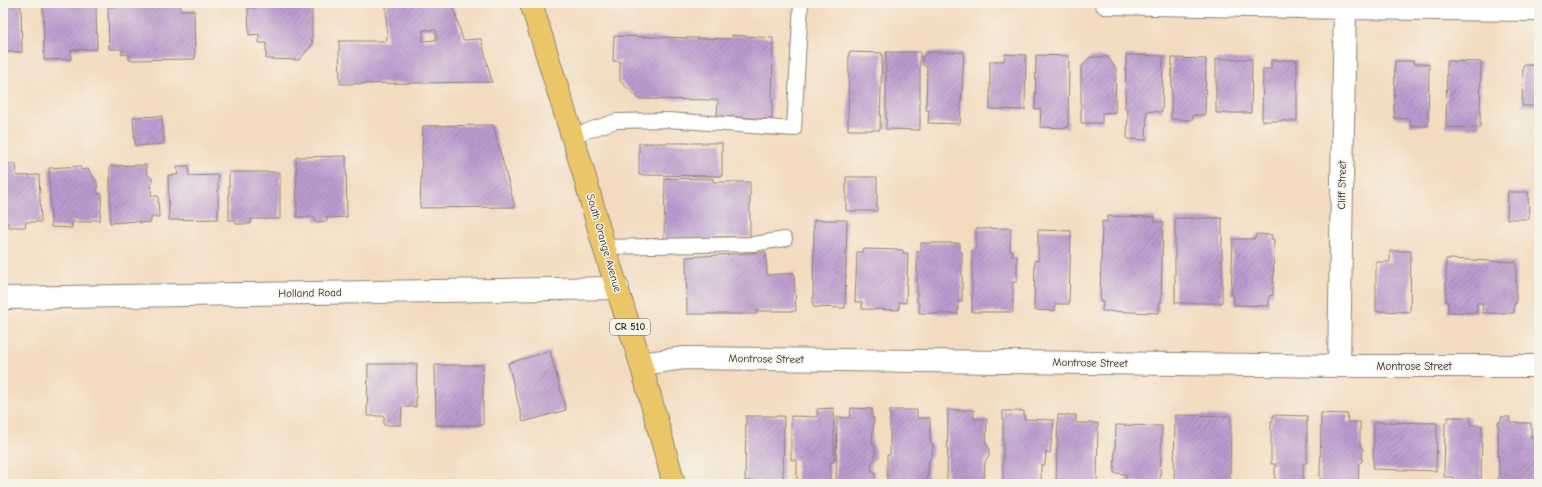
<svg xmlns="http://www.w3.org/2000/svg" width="1542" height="487" viewBox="0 0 1542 487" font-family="'Comic Neue',sans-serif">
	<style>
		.building { fill: url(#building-hatch); fill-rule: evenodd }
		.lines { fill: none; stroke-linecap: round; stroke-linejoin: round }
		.service-casing { stroke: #8f8375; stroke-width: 16 }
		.minor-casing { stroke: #8f8375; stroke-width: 24 }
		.primary-casing { stroke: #8f8375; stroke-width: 24 }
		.service { stroke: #fff; stroke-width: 14 }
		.minor { stroke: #fff; stroke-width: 22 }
		.primary { stroke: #ebc669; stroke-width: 22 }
		.labels { text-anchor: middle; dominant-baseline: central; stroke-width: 3; stroke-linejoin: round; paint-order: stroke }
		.shield { fill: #f7f3e8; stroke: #686764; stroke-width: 1 }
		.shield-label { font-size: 10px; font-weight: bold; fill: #2b2b2b }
		.street-label { font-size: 11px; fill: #2b2b2b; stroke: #f7f3e8 }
	</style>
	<defs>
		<pattern id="building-hatch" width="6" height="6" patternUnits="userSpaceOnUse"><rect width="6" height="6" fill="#bb9bcf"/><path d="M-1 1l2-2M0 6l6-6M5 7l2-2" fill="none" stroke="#987fa8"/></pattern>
	</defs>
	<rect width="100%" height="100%" fill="#f7f3e8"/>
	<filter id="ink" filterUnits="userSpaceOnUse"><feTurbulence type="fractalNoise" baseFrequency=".025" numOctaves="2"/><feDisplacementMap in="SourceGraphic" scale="8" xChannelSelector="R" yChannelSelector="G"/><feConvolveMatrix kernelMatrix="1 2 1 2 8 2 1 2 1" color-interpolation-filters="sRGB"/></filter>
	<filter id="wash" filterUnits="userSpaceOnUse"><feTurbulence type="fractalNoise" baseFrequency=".012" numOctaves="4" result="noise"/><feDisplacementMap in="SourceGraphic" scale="16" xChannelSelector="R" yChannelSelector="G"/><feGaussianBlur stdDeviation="0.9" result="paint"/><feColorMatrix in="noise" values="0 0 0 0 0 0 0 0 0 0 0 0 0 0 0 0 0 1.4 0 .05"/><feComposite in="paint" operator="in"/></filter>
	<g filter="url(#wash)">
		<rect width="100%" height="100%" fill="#f3dbbf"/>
		<g id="blocks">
			<path class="building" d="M43,3H72L83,4V6H96L97,49L71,50V59L44,60Z
				M141,3H180L181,10H194L195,59L129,60V54L122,55V49H109L108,7H121V4Z
				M258,3H294V7H312V45L299,60L266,59V43H259V34L249,35L248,8H258Z
				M386,3H452L463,40L481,39L492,82L340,84L339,41H387ZM423,30H436V40L423,41Z
				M3,6H21L22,52H3Z
				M732,35L773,38L772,119L717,116L718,100L639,99L620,81V61H613L614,36L732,39Z
				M849,52L882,53L880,130H848Z
				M886,52H920V130L886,129Z
				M929,52H964L960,124L928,123L929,110H926L927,68L923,65L922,58Z
				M1005,54L1026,55L1025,110L990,109V61H1004Z
				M1036,55L1069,56L1068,128L1040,127L1041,109H1035Z
				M1126,55L1163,56L1162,112L1147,111L1146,140L1127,139L1128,110L1125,109Z
				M1090,57H1108L1116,69L1115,112L1102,113V123H1081V68Z
				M1172,58L1206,59L1205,115H1193L1192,120L1171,119Z
				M1216,59H1252L1251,113H1216Z
				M1271,60H1297V121H1262L1263,69H1271Z
				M1395,61H1414L1413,64H1429L1428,126H1410V119L1394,118Z
				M1447,61L1481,62L1480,128L1446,127Z
				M1523,65H1539V106H1522Z
				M162,116L164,144L135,146L133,117Z
				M493,125L515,207L420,208L423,126Z
				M639,143H722V176L639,175Z
				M346,156L347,217L327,218V221L315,222V217H297L296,157Z
				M3,164H16L17,176L39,175L41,222H26L25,227H8V222H3Z
				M146,165L147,174L152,178L151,196H158L159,217H151V222L139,223L140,221L110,223V166Z
				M80,166L81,170L88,169L97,182L98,194H102L100,220H90V222H72V228L51,227L49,168Z
				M177,166H189V176L218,175V219L169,220L168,175H178Z
				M229,172H280V219H251V224H236V220H229Z
				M846,177H877V211H846Z
				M665,178L713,179V182H750V237H715V240H664Z
				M1508,192H1528L1529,219H1507Z
				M1107,216L1155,217V222H1163L1161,303L1159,302V313L1102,311L1103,301H1100L1102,221L1107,222Z
				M1175,218H1222V303H1175Z
				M814,220H847L845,308L813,307Z
				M1011,228L1010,251H1013L1012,256H1017V282H1013V312H972V250H975V247H976V229Z
				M1038,230L1071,231L1069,304H1055V311L1034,310L1035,260L1038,261Z
				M1256,234L1272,235L1271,239H1274L1273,295L1269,296V306L1234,305V295H1231L1233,239H1255Z
				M921,243H960V251L962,252V302H958V314L919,313V303L917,302V251L921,252Z
				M862,249L903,250V253H908L906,303L899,302V310L862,309V302H855L857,252H863Z
				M1390,251H1411L1410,312L1376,311V262H1390Z
				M766,252L767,275L794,273L796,311H757V314H687L686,257Z
				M1446,259L1516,262V304H1514V313H1482L1483,303H1477V313L1448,312V302H1446Z
				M1538,270H1539V303H1537Z
				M550,351L566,410L523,422L508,363Z
				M368,364H417L416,407H402L401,425H384V416H367Z
				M435,365H483V425H436Z
				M834,408V462H830V484H797V460H791V416L817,417V409Z
				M851,408L872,409V418H874L872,442L875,448V458L872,462L871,471H875V484H836L837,417L850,418Z
				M890,410H917V418H930V442L933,445L932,456L929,460L927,484H887V455H890Z
				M948,410H974V419H987L986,444L989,448V457L985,461L984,484H947Z
				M1003,411H1024V419L1054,420L1050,453L1046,452L1045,465H1041V480H1039V484H1003Z
				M1321,413L1348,414L1347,422H1360V445L1363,449L1362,461L1359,464L1358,484H1320Z
				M1058,415H1076V423H1098L1097,484H1064V482H1056Z
				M1175,415L1231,416L1230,484H1174Z
				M1273,415L1307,416V463H1303V484H1275V464H1271V421H1273Z
				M746,416H784L783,484H761V481H745Z
				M1448,417H1471L1470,425H1482L1481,484H1454V477H1444L1445,422H1448Z
				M1501,417H1510V423H1531V437H1538V484H1499L1498,422H1501Z
				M1374,422L1437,423L1436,471L1373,469Z
				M1116,425L1162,426L1160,483L1126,482V474L1114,473Z"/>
		</g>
	</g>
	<g filter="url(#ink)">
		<use href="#blocks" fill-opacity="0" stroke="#8f8375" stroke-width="1"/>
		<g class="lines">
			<g class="service-casing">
				<path id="service" d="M572,136L616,121L668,120L794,129L801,3
					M604,247L753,244L785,239"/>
			</g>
			<g class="minor-casing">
				<path id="minor" d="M1106,3L1344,8L1539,10
					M3,298L618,288
					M641,364L684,358L1339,366H1539
					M1339,366L1345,3"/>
			</g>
			<g class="primary-casing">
				<path id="primary" d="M531,3L583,171L604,247L641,364L674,484"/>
			</g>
			<use href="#service" class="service"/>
			<use href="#minor" class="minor"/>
			<use href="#primary" class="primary"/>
		</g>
	</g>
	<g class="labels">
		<rect class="shield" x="610" y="319" width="40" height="16" rx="3"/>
		<g class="shield-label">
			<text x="630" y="327">CR 510</text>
		</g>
		<g class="street-label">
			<text transform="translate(1342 185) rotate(-89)">Cliff Street</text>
			<text transform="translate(604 243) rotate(74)">South Orange Avenue</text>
			<text transform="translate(310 293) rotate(-1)">Holland Road</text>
			<text transform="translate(766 359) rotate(1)">Montrose Street</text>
			<text transform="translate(1090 363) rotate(1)">Montrose Street</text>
			<text x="1414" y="366">Montrose Street</text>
		</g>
	</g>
	<rect width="1542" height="487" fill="none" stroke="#f7f3e8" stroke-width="16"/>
</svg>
